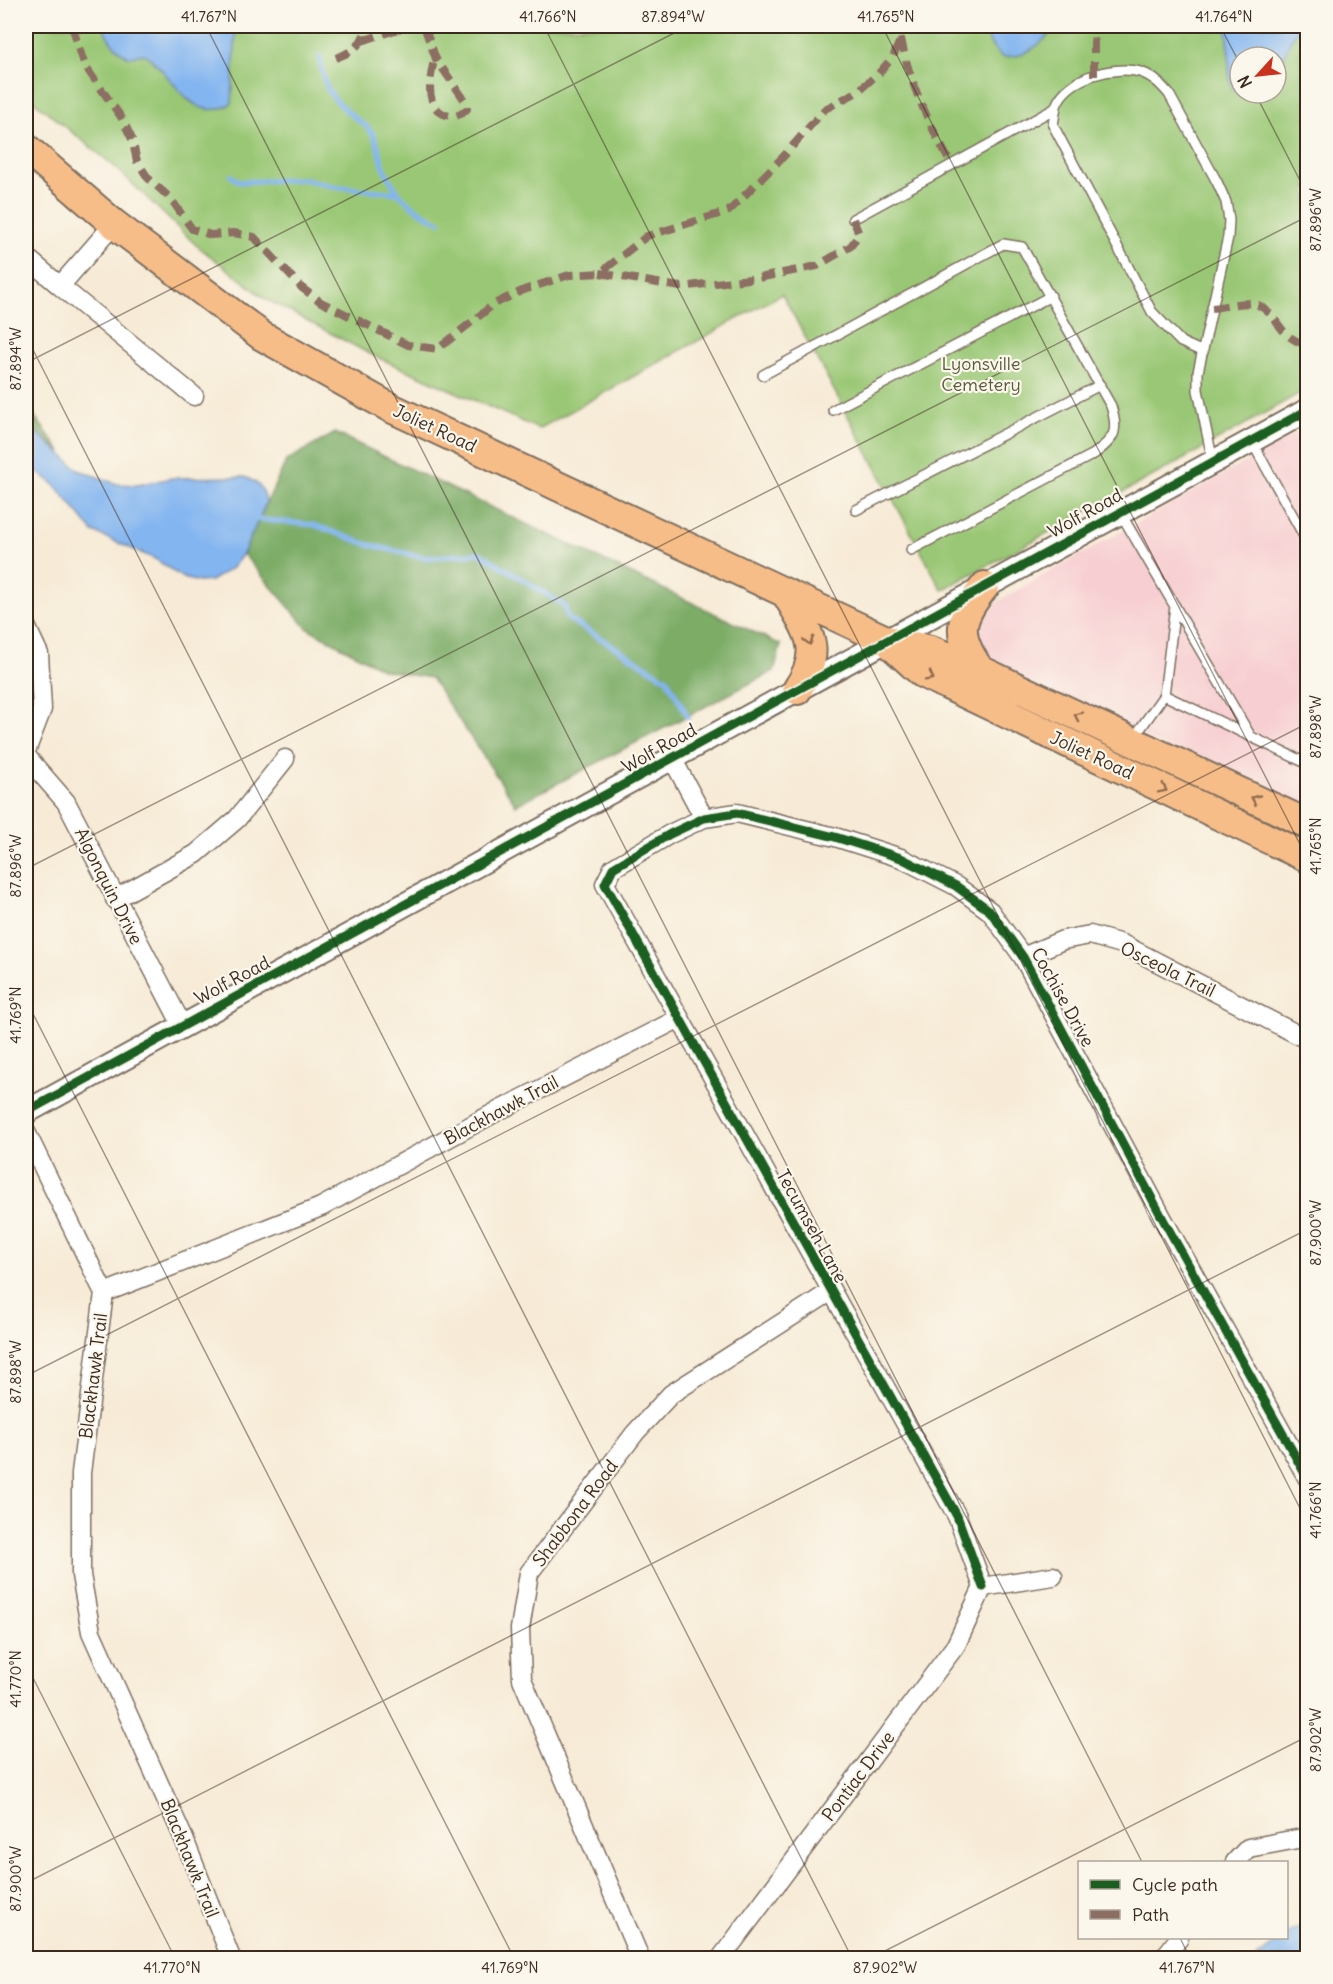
<svg xmlns="http://www.w3.org/2000/svg" width="1333" height="1984" viewBox="0 0 1333 1984" font-family="Delius,sans-serif">
	<style>
		.built { fill: #f7cfd2 }
		.green { fill: #9ac775; stroke: #6a784a; stroke-width: 1.5; fill-rule: evenodd }
		.forest { fill: #7bac66; stroke: #5b6b42; stroke-width: 1.5 }
		.water { fill: #83b5f0; stroke: #5f7087; stroke-width: 1.5 }
		.lines { fill: none; stroke-linecap: round; stroke-linejoin: round }
		.stream { stroke: #83b5f0; stroke-width: 5 }
		.service-casing { stroke: #7d6e5f; stroke-width: 12 }
		.minor-casing { stroke: #7d6e5f; stroke-width: 21 }
		.tertiary-casing { stroke: #7d6e5f; stroke-width: 26 }
		.primary-casing { stroke: #7d6e5f; stroke-width: 32 }
		.service { stroke: #fff; stroke-width: 9 }
		.minor { stroke: #fff; stroke-width: 18 }
		.tertiary { stroke: #fff; stroke-width: 22 }
		.primary { stroke: #f7bd88; stroke-width: 28 }
		.quiet { stroke: #8d6e63; stroke-width: 8; stroke-dasharray: 15 8; stroke-linecap: butt }
		.cycleway-casing { stroke: #fbf7ec; stroke-width: 13 }
		.cycleway { stroke: #1b5e20; stroke-width: 9 }
		.oneway { stroke: #906c4e }
		.ticks { fill: none; stroke: #3b2a1e; stroke-width: 1.5; stroke-opacity: 0.45 }
		.labels { text-anchor: middle; dominant-baseline: central; stroke-width: 4.5; stroke-linejoin: round; paint-order: stroke }
		.park-label { font-size: 18px; fill: #585938; stroke: #fbf7ec }
		.street-label { font-size: 18px; fill: #3b2a1e; stroke: #fbf7ec }
		.neatline { fill: none; stroke: #3b2a1e; stroke-width: 2 }
		.ticks-label { font-size: 15px; text-anchor: middle; fill: #3b2a1e }
	</style>
	<rect width="100%" height="100%" fill="#fbf7ec"/>
	<filter id="ink" filterUnits="userSpaceOnUse"><feTurbulence type="fractalNoise" baseFrequency=".0167" numOctaves="2"/><feDisplacementMap in="SourceGraphic" scale="12" xChannelSelector="R" yChannelSelector="G"/><feConvolveMatrix kernelMatrix="1 2 1 2 8 2 1 2 1" color-interpolation-filters="sRGB"/></filter>
	<filter id="wash" filterUnits="userSpaceOnUse"><feTurbulence type="fractalNoise" baseFrequency=".008" numOctaves="4" result="noise"/><feDisplacementMap in="SourceGraphic" scale="24" xChannelSelector="R" yChannelSelector="G"/><feGaussianBlur stdDeviation="1.35" result="paint"/><feColorMatrix in="noise" values="0 0 0 0 0 0 0 0 0 0 0 0 0 0 0 0 0 1.4 0 .05"/><feComposite in="paint" operator="in"/></filter>
	<g filter="url(#wash)">
		<rect width="100%" height="100%" fill="#f7ebd7"/>
		<path class="built" d="M1307,427V815L1010,673L973,644L979,620L1000,600Z"/>
		<path class="green" d="M26,26H1307V389L1184,459L942,590L782,294L539,429L370,354L266,299L196,245L114,166L26,95ZM1240,57H1276V93H1240Z"/>
		<path class="forest" d="M26,405L62,453L26,423Z
			M335,433L781,645L774,671L516,805L431,678L384,670L307,628L243,554L286,461Z"/>
		<path class="water" d="M103,26H236L232,103C192,128 175,76 145,54L128,57C115,48 108,40 103,26Z
			M983,26H1056C1042,44 1026,58 1002,57L991,45Z
			M1225,26H1303C1282,44 1287,61 1276,84V57H1240V93H1267L1265,95C1212,110 1237,55 1225,26Z
			M26,423L79,470L117,484L138,485L172,478L244,477C258,482 265,489 266,503L243,554L232,568L211,581L199,582L183,578L155,559L93,532L56,486L26,463Z
			M1307,1922V1958H1256L1282,1938H1286L1287,1934Z"/>
		<g class="lines">
			<path class="stream" d="M320,56C323,89 330,97 355,118C361,122 368,127 372,133C378,142 380,155 383,164C393,194 412,209 440,222
				M231,176L240,182L304,179L332,186L397,193
				M255,519L314,525L366,544L425,558L480,553L565,606L567,618L667,679L688,717"/>
		</g>
	</g>
	<g filter="url(#ink)">
		<g class="lines">
			<g class="service-casing">
				<path id="service" d="M853,219L1056,108
					M1203,352L1181,342L1152,312L1053,125C1054,119 1055,112 1056,106C1067,76 1117,64 1143,73C1154,77 1162,86 1169,94L1217,182L1226,202L1229,220L1228,237L1198,372V390L1213,462
					M763,375L1003,244L1022,247L1111,406C1119,432 1115,438 1094,454L911,550
					M833,410L1051,296
					M1252,442L1308,543
					M856,510L1100,385
					M1121,514L1251,737
					M1164,695L1175,606
					M1133,739L1164,695L1308,764"/>
			</g>
			<g class="minor-casing">
				<path id="minor" d="M114,224L60,286L194,396
					M26,257L60,286
					M26,626L39,654L42,709L26,751
					M26,756L66,802L182,1025
					M673,760L704,818
					M115,899L196,854L237,819L285,759
					M1023,957L1063,940L1090,935L1122,944L1308,1040
					M26,1132L104,1293
					M104,1293L81,1473V1575L91,1632L184,1839L231,1958
					M104,1293L321,1207L496,1112L678,1019
					M983,1587L957,1516L605,884L613,868L670,834L704,818L737,813L835,837L901,858L956,886L990,911L1023,957L1164,1221L1308,1479
					M983,1587L1053,1576
					M1235,1862L1248,1848L1308,1837
					M640,1958L522,1679L520,1629L529,1573L635,1433L671,1394L830,1292
					M721,1958L956,1645L983,1587
					M1164,1958L1179,1938"/>
			</g>
			<g class="tertiary-casing">
				<path id="tertiary" d="M26,1112L1308,410"/>
			</g>
			<g class="primary-casing">
				<path id="primary" d="M26,148L114,224L262,336L389,407L886,640L931,650L980,670L1308,824
					M786,593C808,633 825,648 797,690
					M887,641L922,673L1308,858
					M980,670C955,635 958,619 985,586"/>
			</g>
			<use href="#service" class="service"/>
			<use href="#minor" class="minor"/>
			<use href="#tertiary" class="tertiary"/>
			<use href="#primary" class="primary"/>
			<path class="quiet" d="M72,26L85,66L121,117L132,139L137,161L148,178L171,199L192,229L211,235L234,233L254,237L302,288L321,302L408,345L438,349L494,304L524,290L569,275L600,273L647,236L729,211L783,157L825,109L857,92L878,74L893,57L901,38L900,26
				M424,26L436,59L466,102L467,109C461,115 455,118 446,115C422,106 431,74 435,56
				M391,27L395,30L410,26
				M901,38C909,83 929,123 951,164
				M362,41L395,30
				M336,58C353,52 363,44 367,26
				M1094,76V42L1097,26
				M600,273L680,287L759,278L817,266L851,246L859,234L853,219
				M1212,308C1226,307 1248,299 1260,306C1280,317 1278,338 1308,345"/>
			<g class="cycleway-casing">
				<path id="cycleway" d="M26,1112L1308,410
					M983,1587L957,1516L605,884L613,868L670,834L704,818L737,813L835,837L901,858L956,886L990,911L1023,957L1164,1221L1308,1479"/>
			</g>
			<use href="#cycleway" class="cycleway"/>
		</g>
		<defs><path id="oneway-chevron" d="M-2-3.5L2.5 0L-2 3.5" fill="none" stroke-width="1.6" stroke-linecap="round" stroke-linejoin="round" transform="scale(1.5)"/></defs>
		<g class="oneway">
			<use href="#oneway-chevron" transform="translate(809 641) rotate(74)"/>
			<use href="#oneway-chevron" transform="translate(930 677) rotate(27)"/>
			<use href="#oneway-chevron" transform="translate(1078 716) rotate(-155)"/>
			<use href="#oneway-chevron" transform="translate(1163 789) rotate(26)"/>
			<use href="#oneway-chevron" transform="translate(1255 799) rotate(-155)"/>
		</g>
	</g>
	<path class="ticks" d="M206,26L1142,1862M544,26L1308,1524M882,26L1308,860M1220,26L1240,64M1255,93L1308,196M26,336L852,1958M26,363L688,26M26,869L1308,216M26,1000L514,1958M26,1376L1308,723M26,1664L175,1958M26,1883L1308,1229M1180,1938L1190,1958M871,1958L1308,1736"/>
	<g class="labels">
		<g class="park-label">
			<text x="981" y="363">Lyonsville<tspan x="981" dy="21">Cemetery</tspan></text>
		</g>
		<g class="street-label">
			<text transform="translate(435 428) rotate(25)">Joliet Road</text>
			<text transform="translate(1085 513) rotate(-29)">Wolf Road</text>
			<text transform="translate(659 748) rotate(-29)">Wolf Road</text>
			<text transform="translate(1092 755) rotate(25)">Joliet Road</text>
			<text transform="translate(109 886) rotate(63)">Algonquin Drive</text>
			<text transform="translate(1168 969) rotate(26)">Osceola Trail</text>
			<text transform="translate(232 980) rotate(-28)">Wolf Road</text>
			<text transform="translate(1063 997) rotate(61)">Cochise Drive</text>
			<text transform="translate(501 1110) rotate(-28)">Blackhawk Trail</text>
			<text transform="translate(812 1226) rotate(61)">Tecumseh Lane</text>
			<text transform="translate(93 1376) rotate(-83)">Blackhawk Trail</text>
			<text transform="translate(575 1513) rotate(-53)">Shabbona Road</text>
			<text transform="translate(858 1776) rotate(-53)">Pontiac Drive</text>
			<text transform="translate(190 1858) rotate(68)">Blackhawk Trail</text>
		</g>
	</g>
	<rect width="1333" height="1984" fill="none" stroke="#fbf7ec" stroke-width="66"/>
	<rect x="1078" y="1861" width="210" height="78" fill="#fbf7ec" stroke="#aea59a" stroke-width="1.5"/>
	<rect x="1090" y="1880" width="30" height="9" fill="#1b5e20" stroke="#aea59a" stroke-width="1.5"/>
	<text x="1132" y="1891" font-size="18" fill="#3b2a1e">Cycle path</text>
	<rect x="1090" y="1910" width="30" height="9" fill="#8d6e63" stroke="#aea59a" stroke-width="1.5"/>
	<text x="1132" y="1921" font-size="18" fill="#3b2a1e">Path</text>
	<g transform="translate(1258 75) rotate(243)"><circle r="28" fill="#fbf7ec" stroke="#aea59a" stroke-width="1.5"/>
	<path d="M0-4.5L10 22L0 15L-10 22Z" fill="#c8321e"/>
	<text y="-9" font-size="16" font-weight="bold" text-anchor="middle" fill="#3b2a1e">N</text>
	</g>
	<rect x="33" y="33" width="1267" height="1918" class="neatline"/>
	<g class="ticks-label">
		<text x="209" y="22">41.767°N</text>
		<text x="548" y="22">41.766°N</text>
		<text x="673" y="22">87.894°W</text>
		<text x="886" y="22">41.765°N</text>
		<text x="1224" y="22">41.764°N</text>
		<text transform="translate(1316 220) rotate(-90)" y="5">87.896°W</text>
		<text transform="translate(16 359) rotate(-90)" y="5">87.894°W</text>
		<text transform="translate(1316 727) rotate(-90)" y="5">87.898°W</text>
		<text transform="translate(1316 846) rotate(-90)" y="5">41.765°N</text>
		<text transform="translate(16 866) rotate(-90)" y="5">87.896°W</text>
		<text transform="translate(16 1015) rotate(-90)" y="5">41.769°N</text>
		<text transform="translate(1316 1233) rotate(-90)" y="5">87.900°W</text>
		<text transform="translate(16 1372) rotate(-90)" y="5">87.898°W</text>
		<text transform="translate(1316 1510) rotate(-90)" y="5">41.766°N</text>
		<text transform="translate(16 1679) rotate(-90)" y="5">41.770°N</text>
		<text transform="translate(1316 1740) rotate(-90)" y="5">87.902°W</text>
		<text transform="translate(16 1879) rotate(-90)" y="5">87.900°W</text>
		<text x="172" y="1973">41.770°N</text>
		<text x="510" y="1973">41.769°N</text>
		<text x="885" y="1973">87.902°W</text>
		<text x="1187" y="1973">41.767°N</text>
	</g>
</svg>
